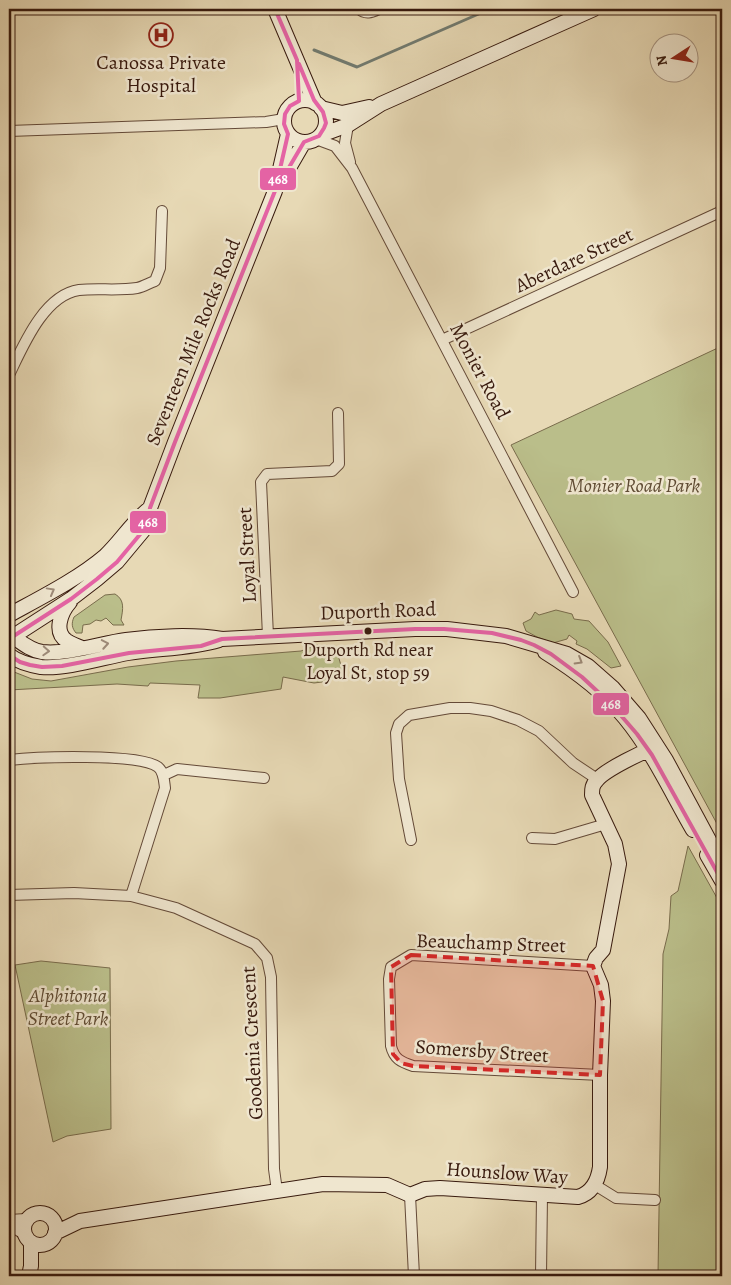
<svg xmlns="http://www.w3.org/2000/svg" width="731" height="1285" viewBox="0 0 731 1285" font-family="Alegreya,serif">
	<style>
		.green { fill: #babe8a; stroke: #796c4c }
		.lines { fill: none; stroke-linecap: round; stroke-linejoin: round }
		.stream { stroke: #717a6f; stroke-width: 3 }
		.street-casing { stroke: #644a38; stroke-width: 12 }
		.secondary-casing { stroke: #381a0e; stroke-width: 16 }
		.street { stroke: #efe6cf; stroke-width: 10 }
		.secondary { stroke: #efe6cf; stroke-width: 14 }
		.bus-1-casing { stroke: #efe6cf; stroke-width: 8 }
		.bus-1 { stroke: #e463a4; stroke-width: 4 }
		.oneway { stroke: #9d8a78 }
		.marked { fill: #d62828; fill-opacity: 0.2; stroke: #d62828; stroke-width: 4; stroke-dasharray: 10 6; stroke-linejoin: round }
		.bus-dot { fill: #381a0e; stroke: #efe6cf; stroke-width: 2 }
		.labels { text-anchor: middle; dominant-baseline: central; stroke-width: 5; stroke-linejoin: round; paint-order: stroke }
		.bus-label { font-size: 19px; fill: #381a0e; stroke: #efe6cf }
		.poi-label { font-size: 20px; fill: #381a0e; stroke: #efe6cf }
		.street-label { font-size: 20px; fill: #381a0e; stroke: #efe6cf }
		.park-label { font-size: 20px; font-style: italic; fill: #5f4b33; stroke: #efe6cf }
		.line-badge { stroke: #efe6cf; stroke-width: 2 }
		.badge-label { font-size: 14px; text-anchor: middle; font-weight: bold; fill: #fff }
	</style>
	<rect width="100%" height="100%" fill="#e7d9b5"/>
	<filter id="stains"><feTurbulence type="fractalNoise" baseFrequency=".004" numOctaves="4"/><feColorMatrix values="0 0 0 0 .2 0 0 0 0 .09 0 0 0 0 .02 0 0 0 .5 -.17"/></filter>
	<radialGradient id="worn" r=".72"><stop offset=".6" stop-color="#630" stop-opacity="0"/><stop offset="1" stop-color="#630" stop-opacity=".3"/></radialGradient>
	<path class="green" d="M722,346V833L511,445Z
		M115,594C125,600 123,609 121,620L124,625H113L106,618L101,621L96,620L90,624L83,625L82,633H76C72,628 71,624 74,617L105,595Z
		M556,610L572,614L574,619L589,621L608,642L621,666L611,668L587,649L576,644L577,641L569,635L567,639L553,643L537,637L526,631L523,623L531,619L535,612L539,615Z
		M317,645L338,655L342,669L330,681L314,683L283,677L281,689L220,698H198L200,685L150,683L148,686L117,684L9,690V670L32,679L51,681L128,667L176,661L301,651Z
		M688,846L722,907V1276H658L663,954L669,929L671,896L678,891Z
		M41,961L110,968L111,1129L67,1136L53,1142L15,965Z"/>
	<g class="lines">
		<path class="stream" d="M314,50L357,67L490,9"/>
		<g class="street-casing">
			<path id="street" d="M359,9C366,15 372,12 379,9
				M348,125L345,143L350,162
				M9,131L266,122L284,119
				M316,139L335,146L352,168L573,592
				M442,340L722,211
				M9,375C23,346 44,295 79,290C98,288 118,291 137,288C143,287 149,283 155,281L160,268L162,211
				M268,636L261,482L267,474L332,471L339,464L338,413
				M9,760C35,757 139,753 158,767C164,772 164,781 165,788L131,896
				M164,775L177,769L264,778
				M532,838L555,839L606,824
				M411,840L399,779L396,733L399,724L409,715L450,708H470L491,711L518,720L539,731L573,763L597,779
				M9,895L74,893L131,896L176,908L255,944L267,958L271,977L274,1169L277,1191
				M593,966L411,955L391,967L389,979L391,1046C394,1059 401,1062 413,1066L600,1075
				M595,1185L616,1198L655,1200
				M410,1195L414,1276
				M9,1220L26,1219
				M9,1225L24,1234
				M541,1276L542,1195"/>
		</g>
		<g class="secondary-casing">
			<path id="secondary" d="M275,9L315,103
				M284 121a21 21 0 1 1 42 0a21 21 0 1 1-42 0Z
				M321,108L342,113L369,107
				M321,135L348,125L381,104L594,9
				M282,180L304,142
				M70,602C61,612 53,632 67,641C72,644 77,646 82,648
				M9,615C40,598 78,579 105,556C121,541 132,522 150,508
				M9,634C20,641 29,650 42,652C66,655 102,643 126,640C154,636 194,634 222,639L415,629H447L506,636L567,654L588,666L613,688L639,718L666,760L722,864
				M9,639L71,599L97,579L117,562L147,526L150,508L175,442L275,191L288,134
				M545,652C574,670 603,691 625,718C653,752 671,792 693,830
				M9,655C18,662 29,665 41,667C67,669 101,658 128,653C158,648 189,649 219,640
				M707,855L722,881
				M24 1229a16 16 0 1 1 32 0a16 16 0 1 1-32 0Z
				M55,1233L80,1221L323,1184L387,1185L410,1195L425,1189L440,1188L578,1197C592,1193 598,1181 600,1167V1075L603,1001L601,985L593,966L596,958L603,950L619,864L615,844L592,795C592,789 592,785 597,780C606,769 643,752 657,746
				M29,1276L31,1266V1243"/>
		</g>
		<use href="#street" class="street"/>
		<use href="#secondary" class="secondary"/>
		<g class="bus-1-casing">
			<path id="bus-1" d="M281,181L304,142L319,136L324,128L326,123L323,112L314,100L299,64
				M9,639L71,599L97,579L117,562L147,526L150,508L175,442L275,191L288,134L284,124L285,114L290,106L299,101L297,60L275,9
				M9,655L20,662L30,665L42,667L62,666L129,653L201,646L222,639L415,629H444L492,633L521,640L534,645L551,654L582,677L611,704L637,734L652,755L722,881"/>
		</g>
		<use href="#bus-1" class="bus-1"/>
	</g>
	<defs><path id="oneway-chevron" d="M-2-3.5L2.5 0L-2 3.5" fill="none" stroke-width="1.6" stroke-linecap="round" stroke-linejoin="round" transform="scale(1.25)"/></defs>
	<g class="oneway">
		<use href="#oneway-chevron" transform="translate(51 591) rotate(-29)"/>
		<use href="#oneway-chevron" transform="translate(105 644) rotate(-10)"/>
		<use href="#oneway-chevron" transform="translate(46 651) rotate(3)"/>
		<use href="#oneway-chevron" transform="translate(579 661) rotate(31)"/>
	</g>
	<path class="marked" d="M411,955L593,966L603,1001L600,1075L413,1066L401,1063L393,1054L391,967Z"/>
	<defs>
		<g id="hospital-ring" transform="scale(1.25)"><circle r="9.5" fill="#efe6cf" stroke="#8f2418" stroke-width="1.5"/><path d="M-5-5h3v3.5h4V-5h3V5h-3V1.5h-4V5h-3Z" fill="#8f2418"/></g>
	</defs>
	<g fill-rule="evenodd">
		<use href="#hospital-ring" x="161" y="35"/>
	</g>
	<circle class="bus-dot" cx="368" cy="631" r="4.5"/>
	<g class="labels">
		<g class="bus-label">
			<text x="368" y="650">Duporth Rd near<tspan x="368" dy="23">Loyal St, stop 59</tspan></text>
		</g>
		<g class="poi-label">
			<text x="161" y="62">Canossa Private<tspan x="161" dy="23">Hospital</tspan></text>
		</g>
		<g class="street-label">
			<text transform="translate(574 260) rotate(-25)">Aberdare Street</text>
			<text transform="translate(193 342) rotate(-68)">Seventeen Mile Rocks Road</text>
			<text transform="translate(480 371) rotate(62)">Monier Road</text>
			<text transform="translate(247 555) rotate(-93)">Loyal Street</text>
			<text transform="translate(378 611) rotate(-2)">Duporth Road</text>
			<text transform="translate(491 943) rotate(2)">Beauchamp Street</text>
			<text transform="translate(252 1043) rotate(-93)">Goodenia Crescent</text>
			<text transform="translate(482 1051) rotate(4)">Somersby Street</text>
			<text transform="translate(507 1173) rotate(4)">Hounslow Way</text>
		</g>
		<g class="park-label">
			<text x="634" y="485">Monier Road Park</text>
			<text x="68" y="995">Alphitonia<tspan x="68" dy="23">Street Park</tspan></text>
		</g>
	</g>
	<g class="line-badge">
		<rect x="259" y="167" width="38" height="24" rx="5" fill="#e463a4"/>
		<rect x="129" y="510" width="38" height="24" rx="5" fill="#e463a4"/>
		<rect x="592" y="692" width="38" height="24" rx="5" fill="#e463a4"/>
	</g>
	<g class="badge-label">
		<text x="278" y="184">468</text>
		<text x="148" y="527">468</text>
		<text x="611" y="709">468</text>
	</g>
	<rect width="731" height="1285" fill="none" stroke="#e7d9b5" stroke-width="30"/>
	<rect x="10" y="10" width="711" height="1265" fill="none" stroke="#381a0e" stroke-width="2.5"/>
	<rect x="15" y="15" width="701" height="1255" fill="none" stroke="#381a0e"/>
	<g transform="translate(674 58) rotate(258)"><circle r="24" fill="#efe6cf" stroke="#a69482"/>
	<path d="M0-4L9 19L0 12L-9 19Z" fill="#8f2418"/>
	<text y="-8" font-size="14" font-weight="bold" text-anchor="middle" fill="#381a0e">N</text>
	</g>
	<rect width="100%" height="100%" filter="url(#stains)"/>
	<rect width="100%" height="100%" fill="url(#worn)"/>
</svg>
